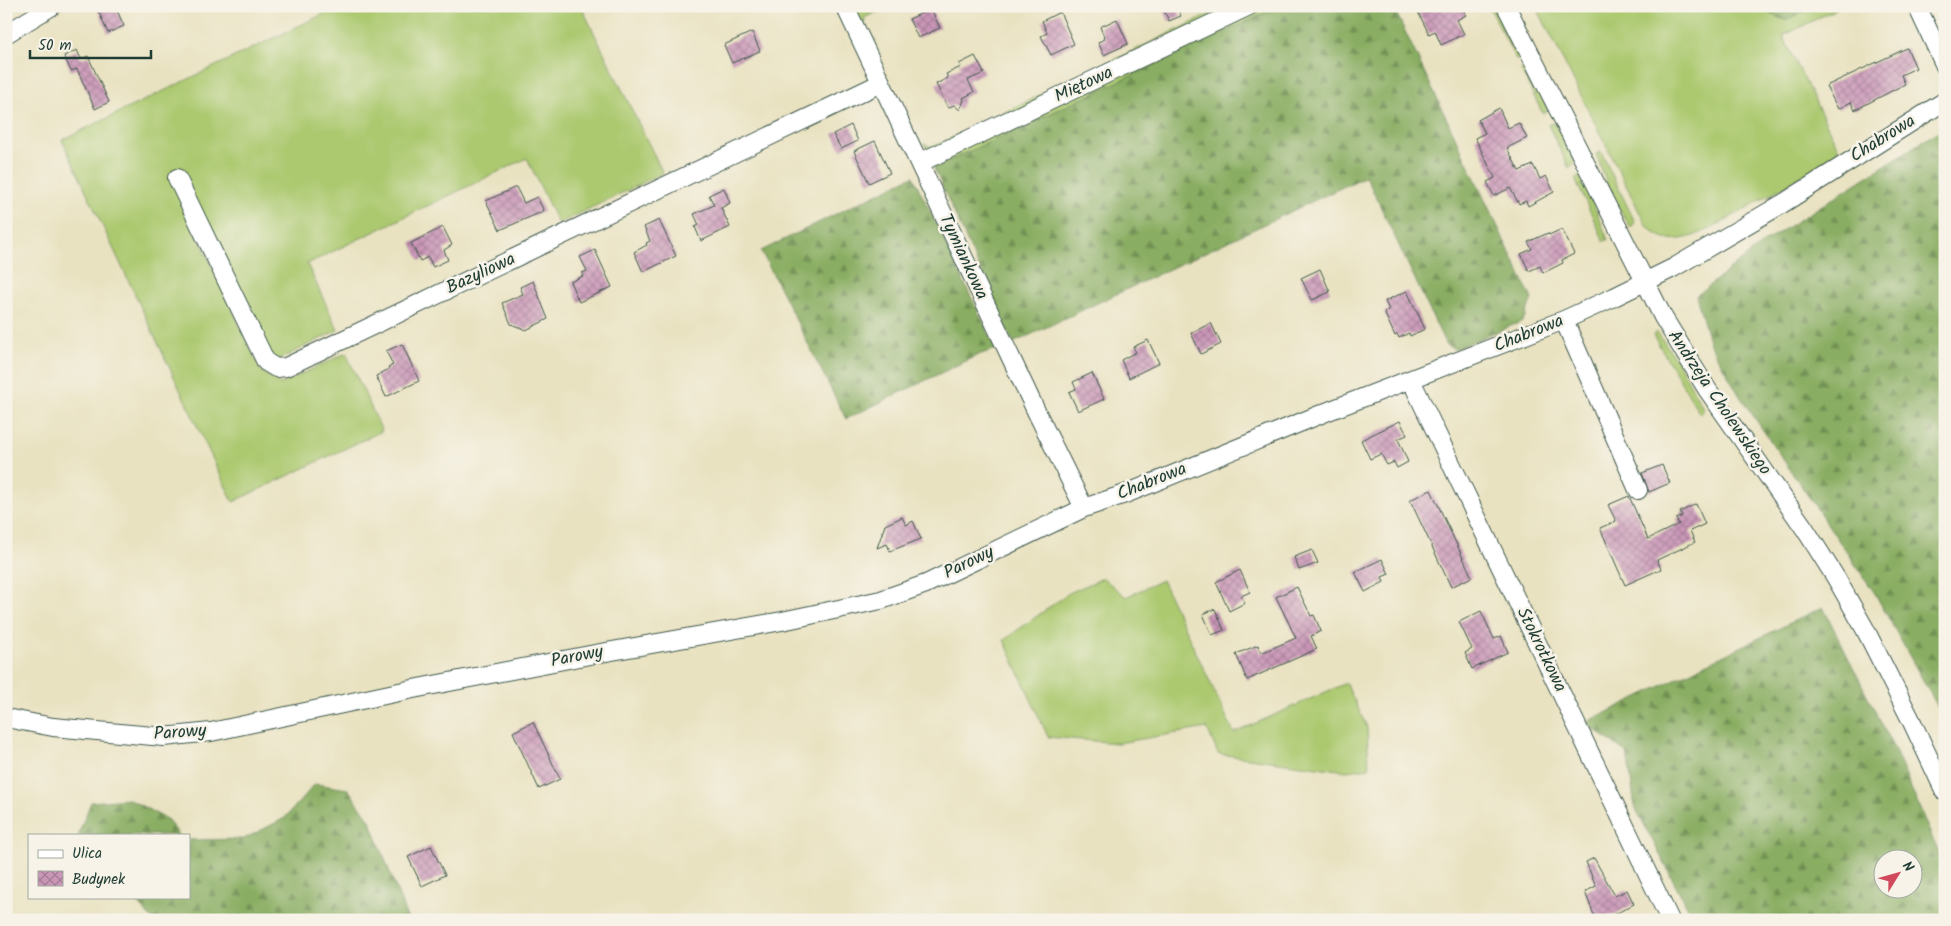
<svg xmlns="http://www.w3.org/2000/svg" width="1951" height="926" viewBox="0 0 1951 926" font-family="Kalam,sans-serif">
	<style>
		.grass { fill: #acc96f; stroke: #668352 }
		.forest { fill: url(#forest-firs); stroke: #54754b; fill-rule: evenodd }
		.building { fill: url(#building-cross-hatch) }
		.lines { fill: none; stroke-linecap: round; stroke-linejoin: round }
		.minor-casing { stroke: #3d5649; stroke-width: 20 }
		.minor { stroke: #fff; stroke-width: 18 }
		.labels { text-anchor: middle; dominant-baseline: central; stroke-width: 5; stroke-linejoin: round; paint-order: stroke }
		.street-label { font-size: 18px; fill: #1f3d34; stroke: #f7f3e8 }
	</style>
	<defs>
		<pattern id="forest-firs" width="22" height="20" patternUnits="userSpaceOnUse" patternTransform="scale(1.25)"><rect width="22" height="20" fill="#89ad62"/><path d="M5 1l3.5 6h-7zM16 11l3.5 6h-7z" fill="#6f8e52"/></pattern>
		<pattern id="building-cross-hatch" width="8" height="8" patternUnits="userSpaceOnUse" patternTransform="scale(1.25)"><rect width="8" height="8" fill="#ca96b8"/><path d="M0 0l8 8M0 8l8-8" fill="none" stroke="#a37c96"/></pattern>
	</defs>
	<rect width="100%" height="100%" fill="#f7f3e8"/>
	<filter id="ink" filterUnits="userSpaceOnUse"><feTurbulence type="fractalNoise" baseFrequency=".02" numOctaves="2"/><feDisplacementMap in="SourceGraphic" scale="10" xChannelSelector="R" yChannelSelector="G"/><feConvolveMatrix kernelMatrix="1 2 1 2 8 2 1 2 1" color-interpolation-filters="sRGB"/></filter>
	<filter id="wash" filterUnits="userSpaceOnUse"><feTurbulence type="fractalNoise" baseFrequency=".0096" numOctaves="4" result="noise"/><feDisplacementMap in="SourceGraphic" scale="20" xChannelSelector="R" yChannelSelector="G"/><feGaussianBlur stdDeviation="1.12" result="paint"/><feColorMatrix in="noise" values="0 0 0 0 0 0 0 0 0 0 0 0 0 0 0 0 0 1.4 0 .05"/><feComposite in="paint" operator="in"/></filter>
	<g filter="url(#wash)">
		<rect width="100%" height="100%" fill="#e9e2c1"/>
		<path class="grass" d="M340,6H581L663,173L558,224L527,158L307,264L338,330L278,360L266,354L182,171L170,176L261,371L281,384L346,353L382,431L233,502L62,140Z
			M853,6H889L864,18L866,22L861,24Z
			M1227,6H1280L934,168L924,144L932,147Z
			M1489,6H1498L1522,54L1520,59L1516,60Z
			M1536,6H1834L1836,9L1783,36L1841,154L1710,229C1685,240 1666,247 1646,225Z
			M1525,68L1530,70L1548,108L1546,112L1543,114L1521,70Z
			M1552,123L1557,124L1575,162L1573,166L1569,168L1548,125Z
			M1601,152L1635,222L1631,228L1610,193L1596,154Z
			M1579,177L1583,178L1608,240L1604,241L1575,179Z
			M1657,332L1677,360L1704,410L1700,414L1653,335Z
			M1103,578L1126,597L1162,580L1234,733L1346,683L1367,727L1369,768L1347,771L1218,754L1207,728L1118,743L1048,737L1004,640L1069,593Z"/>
		<path class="forest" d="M1280,6H1393L1532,299L1523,321L1455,349L1446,345L1366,176L1013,343L934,168Z
			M1766,6H1810L1808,10L1785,20L1770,14Z
			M1945,127V720L1874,592L1741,398L1710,344L1696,296L1766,241Z
			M913,176L996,349L978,355L846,419L761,251Z
			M1823,607L1896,753L1940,856L1945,874V920H1694L1635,807L1627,753L1585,723ZM1914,858V888H1884V858Z
			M315,784L348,789L370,820L408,920H153L132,897H189V840L244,839L285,818Z
			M129,799L168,820L179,835H78L91,802Z"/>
		<g id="blocks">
			<path class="building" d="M96,6H115L124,26L108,33Z
				M1162,6H1176L1181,16L1169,21Z
				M1415,6H1461L1466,15L1457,20L1464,34L1441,45L1435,31L1429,34Z
				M931,9L940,28L918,38L909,19Z
				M1060,12L1074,44L1051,55L1041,36L1047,33L1042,21Z
				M1117,19L1128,44L1104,55L1098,42L1105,39L1100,27Z
				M752,32L760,51L732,63L724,45Z
				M1907,48L1916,68L1901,75L1905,84L1855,110L1851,102L1838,109L1826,86Z
				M77,50L81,59L88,56L109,102L95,109L77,69L71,71L64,56Z
				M975,56L984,73L968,80L974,92L963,98L964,100L960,110L954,105L948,108L936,84L948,78L946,74L961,67L959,64Z
				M1499,108L1508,128L1519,123L1527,138L1507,148L1519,171L1533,165L1540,179L1546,176L1554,192L1528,206L1526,201L1519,204L1510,188L1494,196L1487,182L1495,178L1475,138L1485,133L1478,120Z
				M851,125L858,141L841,149L833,134Z
				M875,141L890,173L869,183L854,151Z
				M516,187L524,203L537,197L544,211L500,230L486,201Z
				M724,188L730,203L721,208L730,227L701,241L695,227L699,225L694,214L714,205L709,195Z
				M659,220L676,256L643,272L634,252L647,245L646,243L650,241L644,227Z
				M443,227L452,245L444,250L448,260L433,267L428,257L420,261L411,243Z
				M1562,229L1574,254L1562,260L1563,263L1543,273L1540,266L1529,271L1521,254L1532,249L1528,242L1548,233L1549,235Z
				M595,250L612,287L579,302L570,282L583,276L582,273L587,271L580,257Z
				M1320,269L1330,292L1312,300L1301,278Z
				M533,281L548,319L526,330L511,324L502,303L523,294L520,287Z
				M1407,291L1425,329L1410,336L1409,333L1399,338L1397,334L1395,336L1384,312L1389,310L1385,301Z
				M1211,323L1221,344L1201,354L1191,333Z
				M1148,340L1159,363L1129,378L1121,360L1136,352L1133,347Z
				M402,344L419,381L386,397L376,376L389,369L388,367L393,365L386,351Z
				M1092,373L1104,399L1078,411L1069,392L1076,389L1073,382Z
				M1400,421L1407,435L1398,439L1408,462L1397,468L1394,462L1387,465L1381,454L1370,459L1361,440Z
				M1662,465L1670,483L1649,492L1642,473Z
				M1431,490L1472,577L1451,587L1410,500Z
				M1629,496L1648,539L1679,524L1676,519L1682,516L1680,512L1696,504L1705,524L1690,531L1695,542L1657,560L1661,569L1625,585L1600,528L1616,521L1608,505Z
				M902,517L906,525L913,521L921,539L890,551L887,544L877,548L885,525Z
				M1312,550L1318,563L1299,570L1294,557Z
				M1382,559L1389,574L1382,577L1384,582L1365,592L1355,572Z
				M1240,570L1250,592L1241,596L1245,603L1229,611L1216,582Z
				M1297,587L1311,616L1314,615L1321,631L1311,636L1317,649L1247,680L1236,654L1258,645L1261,653L1296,638L1276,597Z
				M1215,609L1224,630L1212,635L1203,614Z
				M1481,611L1494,639L1501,636L1508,652L1472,669L1465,653L1472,649L1459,622Z
				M533,722L560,779L539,789L513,732Z
				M431,846L445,875L422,886L408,857Z
				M1594,858L1615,896L1627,890L1634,904L1604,920H1596L1585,892L1596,886L1586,862Z"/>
		</g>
	</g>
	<g filter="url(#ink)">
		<use href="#blocks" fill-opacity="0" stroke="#3d5649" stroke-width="1"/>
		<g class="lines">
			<g class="minor-casing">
				<path id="minor" d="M845,6L1037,413L1084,508
					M1506,6L1663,317L1707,389L1805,529L1836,578L1865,629L1911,720L1945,792
					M1917,6L1945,66
					M6,34L52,6
					M919,163L1249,6
					M177,178L266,362L276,368L286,367L881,83
					M1564,320L1638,490
					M1411,380L1670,920
					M6,718L53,727L164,737L211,732L413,689L595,654L782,621L881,600L926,584L1084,508L1128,493L1331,410L1564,320L1614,297L1673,268L1782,204L1945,101"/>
			</g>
			<use href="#minor" class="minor"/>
		</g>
	</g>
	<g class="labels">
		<g class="street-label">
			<text transform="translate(1084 85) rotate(-25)">Miętowa</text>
			<text transform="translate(1883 139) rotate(-32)">Chabrowa</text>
			<text transform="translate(963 257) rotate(65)">Tymiankowa</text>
			<text transform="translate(481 274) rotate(-25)">Bazyliowa</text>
			<text transform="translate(1529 334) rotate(-22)">Chabrowa</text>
			<text transform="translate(1719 403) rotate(56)">Andrzeja Cholewskiego</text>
			<text transform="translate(1152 482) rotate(-22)">Chabrowa</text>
			<text transform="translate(969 563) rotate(-26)">Parowy</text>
			<text transform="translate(1541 650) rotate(64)">Stokrotkowa</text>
			<text transform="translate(577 657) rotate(-11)">Parowy</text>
			<text transform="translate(180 733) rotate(-4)">Parowy</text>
		</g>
	</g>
	<rect width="1951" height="926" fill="none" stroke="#f7f3e8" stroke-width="25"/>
	<rect x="28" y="834" width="162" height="65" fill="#f7f3e8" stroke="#a1aaa0"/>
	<rect x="38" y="850" width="25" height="8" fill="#ffffff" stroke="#a1aaa0"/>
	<text x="72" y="858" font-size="15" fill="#1f3d34">Ulica</text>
	<rect x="38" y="871" width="25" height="15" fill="url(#building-cross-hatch)" stroke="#a1aaa0"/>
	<text x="72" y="884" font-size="15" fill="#1f3d34">Budynek</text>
	<g transform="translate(1898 874) rotate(53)"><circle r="24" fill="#f7f3e8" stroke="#a1aaa0"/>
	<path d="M0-4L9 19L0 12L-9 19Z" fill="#d1495b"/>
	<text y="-8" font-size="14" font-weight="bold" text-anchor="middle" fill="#1f3d34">N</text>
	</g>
	<path d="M30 50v8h121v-8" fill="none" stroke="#1f3d34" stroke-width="2.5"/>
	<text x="38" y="50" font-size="15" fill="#1f3d34" stroke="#f7f3e8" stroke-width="4" paint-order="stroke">50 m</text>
</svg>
